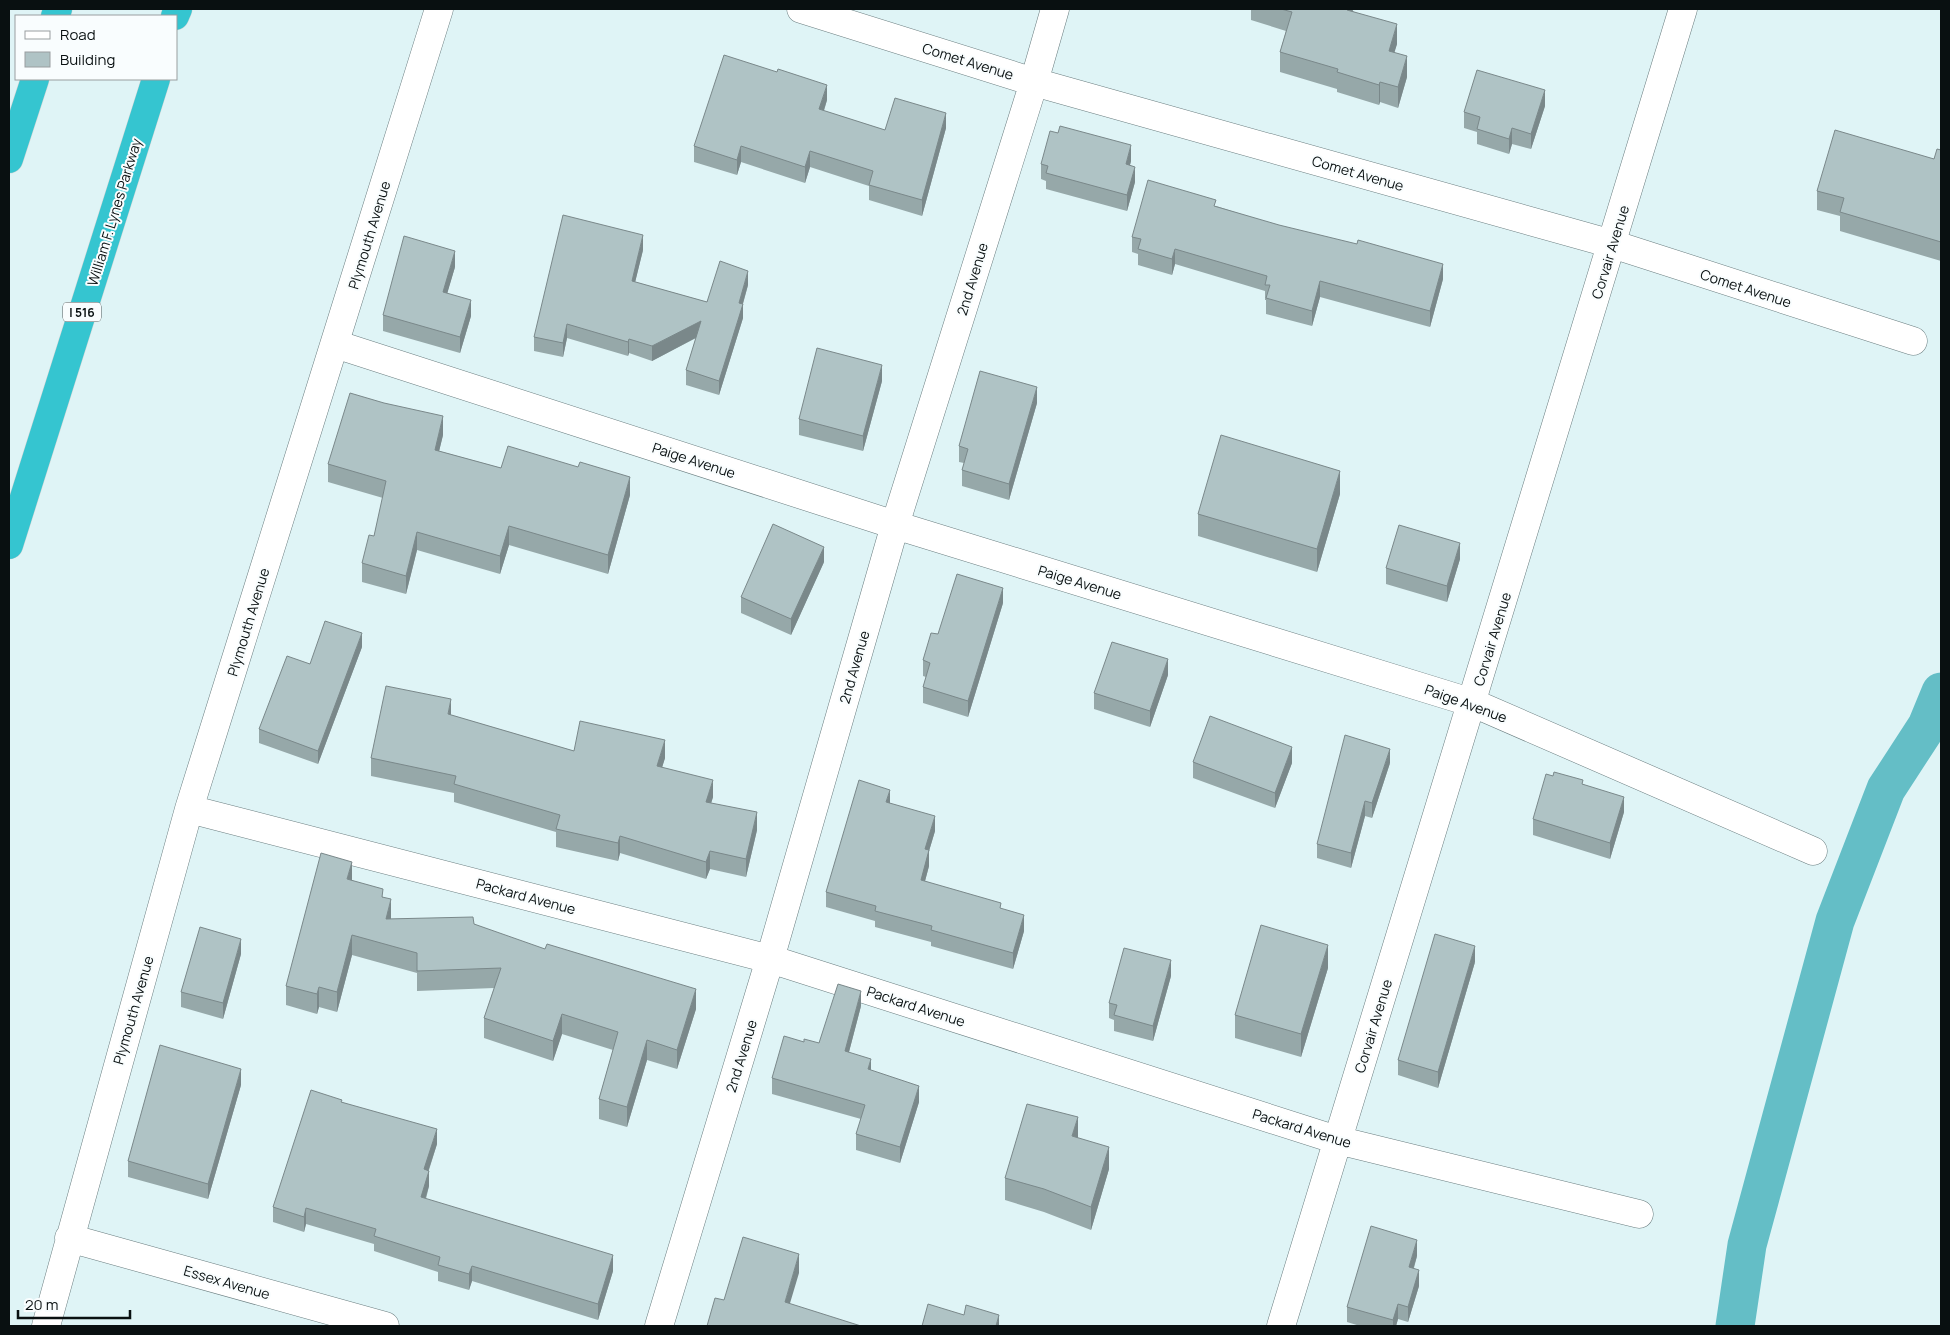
<svg xmlns="http://www.w3.org/2000/svg" width="1950" height="1335" viewBox="0 0 1950 1335" font-family="Manrope,sans-serif">
	<style>
		.lines { fill: none; stroke-linecap: round; stroke-linejoin: round }
		.canal { stroke: #64bec6; stroke-width: 39 }
		.minor-casing { stroke: #6b7e80; stroke-width: 29 }
		.motorway-casing { stroke: #d3d4d4; stroke-width: 29 }
		.minor { stroke: #fff; stroke-width: 28 }
		.motorway { stroke: #35c5d0; stroke-width: 28 }
		.wall { fill: #96a8a9 }
		.shaded-wall { fill: #7a888a }
		.building { fill: #afc3c5; stroke: #7a888a }
		.labels { text-anchor: middle; dominant-baseline: central; stroke-width: 4; stroke-linejoin: round; paint-order: stroke }
		.shield { fill: #f9fdfe; stroke: #515758; stroke-width: 1 }
		.shield-label { font-size: 12px; font-weight: bold; fill: #091011 }
		.street-label { font-size: 14px; fill: #091011; stroke: #f9fdfe }
	</style>
	<rect width="100%" height="100%" fill="#dff4f6"/>
	<g class="lines">
		<path class="canal" d="M1735,1326L1747,1245L1835,921L1886,789L1927,726L1941,692"/>
		<g class="minor-casing">
			<path id="minor" d="M801,9L1034,82L1612,244L1913,341
				M335,344L895,525L1473,703L1813,851
				M189,809L770,959L1337,1140L1639,1214
				M69,1238L385,1326
				M46,1326L189,809L439,9
				M659,1326L770,959L895,525L1034,82L1055,9
				M1281,1326L1683,9"/>
		</g>
		<g class="motorway-casing">
			<path id="motorway" d="M55,16L58,9
				M175,16L178,9
				M9,159L35,79
				M9,545L156,79"/>
		</g>
		<use href="#minor" class="minor"/>
		<use href="#motorway" class="motorway"/>
	</g>
	<path class="wall" d="M1251,9H1353V11L1397,44L1394,52L1407,77L1398,108L1380,102L1379,105L1337,92V89L1280,72V52L1286,31L1251,20Z
		M827,100L824,111L885,130L946,128L922,216L869,200V186L810,167L805,183L741,162L737,175L694,162V146Z
		M1545,106L1531,149L1512,144L1509,154L1477,144V132L1464,128V112Z
		M1941,150V261L1840,231V216L1817,210V191L1934,159Z
		M1131,161L1130,165L1135,182L1127,211L1046,189V181L1041,179V164Z
		M1216,206L1443,279L1430,327L1320,297L1312,326L1266,314V300H1265V291L1175,264L1172,275L1138,265V254L1132,252V237Z
		M643,250L635,282L707,302L748,285L743,304V318L719,395L686,385V370L696,338L652,361L629,353L628,356L567,338L563,357L534,351V337Z
		M455,267L447,293L471,316L460,353L383,331V315Z
		M882,381L863,451L799,435V419Z
		M1037,403L1009,500L962,486V470L964,463L959,462V446Z
		M443,435L439,451L501,468L630,495L608,574L509,545L500,574L417,550L406,594L362,582V563L374,536L383,498L328,482V464Z
		M1340,494L1317,572L1198,536V514Z
		M1460,559L1447,602L1386,584V568Z
		M824,562L791,635L741,613V597Z
		M1003,603L968,717L923,703V687L926,677L923,676V660L938,634Z
		M362,647L318,764L259,743V729L310,664Z
		M1168,675L1150,727L1094,709V693Z
		M451,715L574,751L665,758L662,767L713,797L711,803L757,830L746,877L710,869L706,879L620,853L618,861L556,847V832L454,802V793L371,776V758Z
		M1193,762L1292,763L1275,808L1193,778Z
		M1390,763L1372,818L1365,816L1351,868L1317,858V844Z
		M1583,784L1624,812L1610,859L1533,835V819Z
		M890,803L935,831L929,851V866L925,881L1001,909L1024,931L1013,969L931,946V942L875,927V921L826,907V892Z
		M352,880L383,897L391,919L474,924L696,1009L677,1069L647,1060L627,1127L599,1119V1099L613,1050L562,1034L553,1061L484,1038V1018L494,988L417,991V973L352,955L337,1012L319,1007L317,1014L286,1005V986Z
		M241,954L223,1019L181,1007V992Z
		M1475,962L1438,1088L1398,1075V1060Z
		M1328,968L1301,1057L1235,1038V1015Z
		M1171,976L1153,1041L1114,1031V1020L1109,1018V1003Z
		M861,1006L849,1052L871,1070L919,1102L900,1163L856,1150V1134L861,1119L772,1094V1078L819,1043Z
		M241,1085L208,1199L128,1177V1161Z
		M342,1102L437,1144L429,1170V1186L426,1199L613,1271L598,1320L472,1281L469,1290L438,1281V1272L374,1251V1244L306,1224L304,1232L273,1222V1207Z
		M1078,1138L1109,1169L1091,1230L1044,1212L1005,1200V1178Z
		M1417,1256L1414,1268L1419,1286L1408,1322L1398,1319L1396,1326H1360L1347,1322V1307Z"/>
	<path class="shaded-wall" d="M1347,9H1353L1347,30Z
		M1397,24V44L1389,71V51Z
		M1407,56V77L1398,108V87Z
		M1380,82V102L1379,105V85Z
		M827,85V100L819,125V109Z
		M1545,90V106L1531,149V134Z
		M946,113V128L922,216V200Z
		M1512,128V144L1509,154V139Z
		M1131,145V161L1126,180V164Z
		M741,146V162L737,175V160Z
		M810,151V167L805,183V167Z
		M1135,167V182L1127,211V195Z
		M643,235V250L632,295V281Z
		M1175,249V264L1172,275V259Z
		M455,251V267L443,308V292Z
		M1443,264V279L1430,327V311Z
		M748,271V285L739,317V303Z
		M1320,281V297L1312,326V311Z
		M471,300V316L460,353V337Z
		M743,304V318L719,395V381Z
		M701,321V335L652,361V346Z
		M567,324V338L563,357V343Z
		M629,339V353L628,356V342Z
		M882,365V381L863,451V436Z
		M1037,387V403L1009,500V484Z
		M443,416V435L435,468V450Z
		M1340,471V494L1317,572V549Z
		M630,477V495L608,574V555Z
		M509,526V545L500,574V556Z
		M417,532V550L406,594V576Z
		M1460,543V559L1447,602V586Z
		M824,547V562L791,635V619Z
		M1003,588V603L968,717V701Z
		M362,633V647L318,764V751Z
		M1168,659V675L1150,727V711Z
		M451,699V717L448,714Z
		M665,740V758L657,784V766Z
		M1292,747V763L1275,808V793Z
		M1390,749V763L1372,818V803Z
		M713,780V797L706,820V802Z
		M890,790V805L886,802Z
		M1624,797V812L1610,859V843Z
		M1365,801V816L1351,868V853Z
		M757,812V830L746,877V859Z
		M935,816V831L929,851V866L921,896V880L925,849Z
		M620,836V853L618,861V843Z
		M710,851V869L706,879V862Z
		M352,862V882L347,879Z
		M391,899V919H386Z
		M1024,915V931L1013,969V953Z
		M352,935V955L337,1012V992Z
		M241,939V954L223,1019V1003Z
		M1328,945V968L1301,1057V1034Z
		M1475,946V962L1438,1088V1072Z
		M1171,960V976L1153,1041V1026Z
		M319,987V1007L317,1014V994Z
		M696,989V1009L677,1069V1050Z
		M861,991V1006L845,1067V1051Z
		M562,1014V1034L553,1061V1041Z
		M647,1040V1060L627,1127V1107Z
		M871,1059V1074L868,1069Z
		M241,1069V1085L208,1199V1184Z
		M919,1086V1102L900,1163V1147Z
		M1078,1117V1140L1072,1136Z
		M437,1129V1144L424,1184V1169Z
		M1109,1147V1169L1091,1230V1207Z
		M429,1171V1186L421,1213V1197Z
		M306,1208V1224L304,1232V1217Z
		M1417,1240V1256L1409,1283V1267Z
		M799,1254V1273L785,1320V1302Z
		M613,1255V1271L598,1320V1304Z
		M472,1266V1281L469,1290V1274Z
		M1419,1270V1286L1408,1322V1307Z
		M1398,1304V1319L1396,1326H1393V1320Z
		M999,1315V1326H996Z"/>
	<path class="building" d="M1281,9H1347V10L1397,24L1389,51L1407,56L1398,87L1380,82L1379,85L1337,72L1338,69L1280,52L1292,12Z
		M724,55L777,72L778,69L827,85L819,109L885,130L895,98L946,113L922,200L869,185L873,171L810,151L805,167L741,146L737,160L694,146Z
		M1477,70L1545,90L1531,134L1512,128L1509,139L1477,129L1480,117L1464,112Z
		M1060,126L1131,145L1126,164L1135,167L1127,195L1046,173L1048,166L1041,164L1050,131L1058,133Z
		M1835,130L1934,159L1937,149L1941,150V242L1840,212L1844,198L1817,191Z
		M1148,180L1216,200L1214,206L1279,225L1357,244L1358,240L1443,264L1430,311L1320,281L1312,311L1266,298L1270,285H1265L1267,276L1175,249L1172,259L1138,249L1141,239L1132,237Z
		M563,215L643,235L632,281L707,302L720,261L748,271L739,303L743,304L719,381L686,370L701,321L652,346L629,339L628,342L567,324L563,343L534,337Z
		M404,236L455,251L443,292L471,300L460,337L383,315Z
		M817,348L882,365L863,436L799,419Z
		M980,371L1037,387L1009,484L962,470L968,449L959,446Z
		M350,393L384,403L443,416L435,450L501,468L508,446L578,467L580,462L630,477L608,555L509,526L500,556L417,532L406,576L362,563L369,535L374,536L386,481L328,464Z
		M1221,435L1340,471L1317,549L1198,514Z
		M773,524L824,547L791,619L741,597Z
		M1399,525L1460,543L1447,586L1386,568Z
		M957,574L1003,588L968,701L923,687L930,663L923,660L931,633L938,634Z
		M325,621L362,633L318,751L259,729L287,656L310,664Z
		M1112,642L1168,659L1150,711L1094,693Z
		M386,686L451,699L448,714L574,751L580,721L665,740L657,766L713,780L706,802L757,812L746,859L710,851L706,862L620,836L618,843L556,829L560,815L454,784L456,776L371,758Z
		M1210,716L1292,747L1275,793L1193,762Z
		M1345,735L1390,749L1372,803L1365,801L1351,853L1317,844Z
		M1554,772L1583,780L1582,784L1624,797L1610,843L1533,819L1546,774L1553,776Z
		M859,780L890,790L886,802L935,816L925,849L929,850L921,880L1001,903L1000,908L1024,915L1013,953L931,930L932,926L875,911L876,906L826,892Z
		M321,853L352,862L347,879L383,889L382,897L391,899L386,919L473,917L474,924L545,949L547,944L696,989L677,1050L647,1040L627,1107L599,1099L618,1032L562,1014L553,1041L484,1018L501,968L417,971V953L352,935L337,992L319,987L317,994L286,986Z
		M1261,925L1328,945L1301,1034L1235,1015Z
		M200,927L241,939L223,1003L181,992Z
		M1435,934L1475,946L1438,1072L1398,1060Z
		M1124,948L1171,960L1153,1026L1114,1015L1117,1005L1109,1003Z
		M838,984L861,991L845,1051L871,1059L868,1069L919,1086L900,1147L856,1134L865,1105L772,1078L784,1036L804,1042V1039L819,1043Z
		M160,1045L241,1069L208,1184L128,1161Z
		M311,1090L342,1100L341,1102L437,1129L424,1169L429,1171L421,1197L613,1255L598,1304L472,1266L469,1274L438,1265L440,1257L374,1236L376,1229L306,1208L304,1217L273,1207Z
		M1027,1104L1078,1117L1072,1136L1109,1147L1091,1207L1044,1189L1005,1178Z
		M1371,1226L1417,1240L1409,1267L1419,1270L1408,1307L1398,1304L1393,1320L1347,1307Z
		M743,1237L799,1254L785,1302L861,1326H707L715,1298L724,1300Z
		M928,1304L964,1315L966,1305L999,1315L996,1326H922Z"/>
	<g class="labels">
		<rect class="shield" x="63" y="302.5" width="38" height="19" rx="4"/>
		<g class="shield-label">
			<text x="82" y="312">I 516</text>
		</g>
		<g class="street-label">
			<text transform="translate(968 61) rotate(17)">Comet Avenue</text>
			<text transform="translate(1358 173) rotate(16)">Comet Avenue</text>
			<text transform="translate(114 212) rotate(-73)">William F. Lynes Parkway</text>
			<text transform="translate(369 235) rotate(-73)">Plymouth Avenue</text>
			<text transform="translate(1610 252) rotate(-73)">Corvair Avenue</text>
			<text transform="translate(972 279) rotate(-73)">2nd Avenue</text>
			<text transform="translate(1746 288) rotate(18)">Comet Avenue</text>
			<text transform="translate(694 460) rotate(18)">Paige Avenue</text>
			<text transform="translate(1080 582) rotate(17)">Paige Avenue</text>
			<text transform="translate(248 622) rotate(-73)">Plymouth Avenue</text>
			<text transform="translate(1492 639) rotate(-73)">Corvair Avenue</text>
			<text transform="translate(854 667) rotate(-74)">2nd Avenue</text>
			<text transform="translate(1466 703) rotate(20)">Paige Avenue</text>
			<text transform="translate(526 896) rotate(15)">Packard Avenue</text>
			<text transform="translate(916 1006) rotate(18)">Packard Avenue</text>
			<text transform="translate(133 1010) rotate(-74)">Plymouth Avenue</text>
			<text transform="translate(1373 1026) rotate(-73)">Corvair Avenue</text>
			<text transform="translate(741 1056) rotate(-73)">2nd Avenue</text>
			<text transform="translate(1302 1128) rotate(17)">Packard Avenue</text>
			<text transform="translate(227 1282) rotate(16)">Essex Avenue</text>
		</g>
	</g>
	<rect width="1950" height="1335" fill="none" stroke="#091011" stroke-width="20"/>
	<rect x="15" y="15" width="162" height="65" fill="#f9fdfe" stroke="#999e9f"/>
	<rect x="25" y="31" width="25" height="8" fill="#ffffff" stroke="#999e9f"/>
	<text x="60" y="40" font-size="15" fill="#091011">Road</text>
	<rect x="25" y="52" width="25" height="15" fill="#afc3c5" stroke="#999e9f"/>
	<text x="60" y="65" font-size="15" fill="#091011">Building</text>
	<path d="M18 1310v8h112v-8" fill="none" stroke="#091011" stroke-width="2.5"/>
	<text x="25" y="1310" font-size="15" fill="#091011" stroke="#f9fdfe" stroke-width="4" paint-order="stroke">20 m</text>
</svg>
